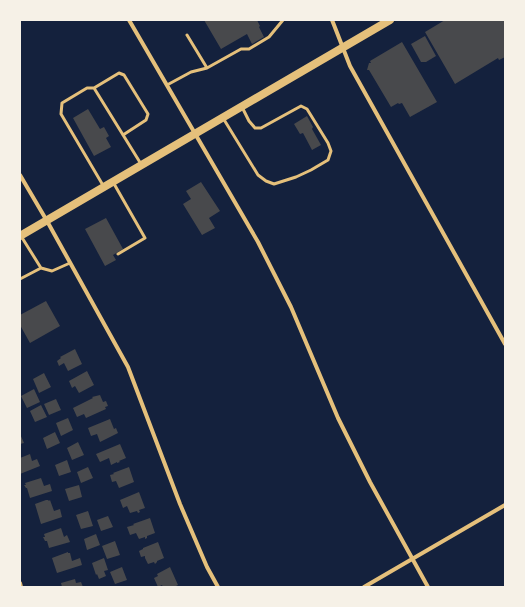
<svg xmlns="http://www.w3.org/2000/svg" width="525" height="607" viewBox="0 0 525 607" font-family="'Titillium Web',sans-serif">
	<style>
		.building { fill: #48494c }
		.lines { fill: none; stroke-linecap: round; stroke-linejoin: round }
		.service { stroke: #e5c07b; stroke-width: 3 }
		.minor { stroke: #e5c07b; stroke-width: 4 }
		.secondary { stroke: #e5c07b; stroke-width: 8 }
	</style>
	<rect width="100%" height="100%" fill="#14213d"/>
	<path class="building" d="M204,20H257L260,26L259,27L264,37L252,44L247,34L221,49Z
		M445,20H504L505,57L499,60L498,58L455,84L425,32Z
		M425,36L436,56L426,62H421L411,44Z
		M402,42L437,102L410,117L402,103L399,104L398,103L391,107L369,70H367L369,63H371L370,61Z
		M88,109L100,129L104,127L109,136L106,138L111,147L94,156L73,118Z
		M307,116L313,127L312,129L321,145L312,150L303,133L300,134L294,124Z
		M201,182L220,211L209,218L215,228L202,235L183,204L191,199L186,191Z
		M106,218L123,249L113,255L116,260L105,266L85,229Z
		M46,301L60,326L30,343L20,325V315Z
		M75,349L82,364L68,371L64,363L59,366L57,361L61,358L60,357Z
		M87,371L94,385L79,393L75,386L72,388L69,381Z
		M44,373L51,387L39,393L33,379Z
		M34,389L40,402L27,408L21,396Z
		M100,395L103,402L106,401L108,406L105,407L106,409L86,418L84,414L77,417L73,408L93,398L92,397Z
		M56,399L61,410L49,415L44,404Z
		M41,405L47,417L35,422L30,411Z
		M68,418L73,430L61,436L56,423Z
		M110,419L114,429L116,428L118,433L100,442L97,434L91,436L88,428Z
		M55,432L60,443L47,449L43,438Z
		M20,434L24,443L20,444Z
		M78,442L84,455L72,460L67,448Z
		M120,444L126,458L119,461L120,462L117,463V462L111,465L109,458L100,462L96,454Z
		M30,454L32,461L37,459L40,466L20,474V458Z
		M67,460L71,472L59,476L55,465Z
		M88,467L93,478L81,483L77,472Z
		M129,467L134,482L119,488L116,481L112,482L110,475L114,474L113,473Z
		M41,478L44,486L50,484L52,491L30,498L27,488H26L24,485H26L25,483Z
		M79,485L82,497L69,501L65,489Z
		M139,492L145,508L139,510L140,512L138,513L137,511L130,513L127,506L123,508L120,500Z
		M46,500H48L49,501L50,500L54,511L60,509L62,517L41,524L35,504Z
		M88,511L93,526L81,529L76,515Z
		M108,516L113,527L101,531L97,520Z
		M150,518L155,533L147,536V538L145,539V537L139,539L136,533L130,535L127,527L134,525L133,524Z
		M61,528L64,537L67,535L70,542L49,548L47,541H45L43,537H45L44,534Z
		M96,534L100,545L87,550L84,539Z
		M115,541L120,555L107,559L102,546Z
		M158,542L164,558L157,561V562L155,564L154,562L148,564L145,558V556L141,557L139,551L143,549V548Z
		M68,552V553H70L72,561L80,558L82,565L57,573L52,558Z
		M104,558L108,570L104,571L106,576L99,579L97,574L96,575L92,563Z
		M122,567L127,580L115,584L110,572Z
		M170,567L178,585L174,587H163L162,585L158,587L154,578L158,576L157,574Z
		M75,579L76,583L81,582L83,587H62L61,583Z"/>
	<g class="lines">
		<path class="service" d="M187,35L207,68
			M167,85L191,72L207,68L241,49H249L269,37L283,20
			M94,88L119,73L124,75L148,114L146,120L123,135
			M223,118L258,175L266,181L274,184L296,177L311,170L328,160L331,151L328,143L307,109L301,106L261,128H255L249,121L242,107
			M113,182L145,238L118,254
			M104,187L61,114L62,103L87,88H94L141,164
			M21,236L41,268
			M20,279L41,268L52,271L70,263"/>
		<path class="minor" d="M129,20L258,242L291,307L338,418L370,482L428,587
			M332,20L334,25L350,66L505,344
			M20,175L47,221L128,367L180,504L207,567L218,587
			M20,583L21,587
			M364,587L505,505"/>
		<path class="secondary" d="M20,236L390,20"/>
	</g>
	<rect width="525" height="607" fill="none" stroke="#f6f1e7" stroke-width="42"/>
</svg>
